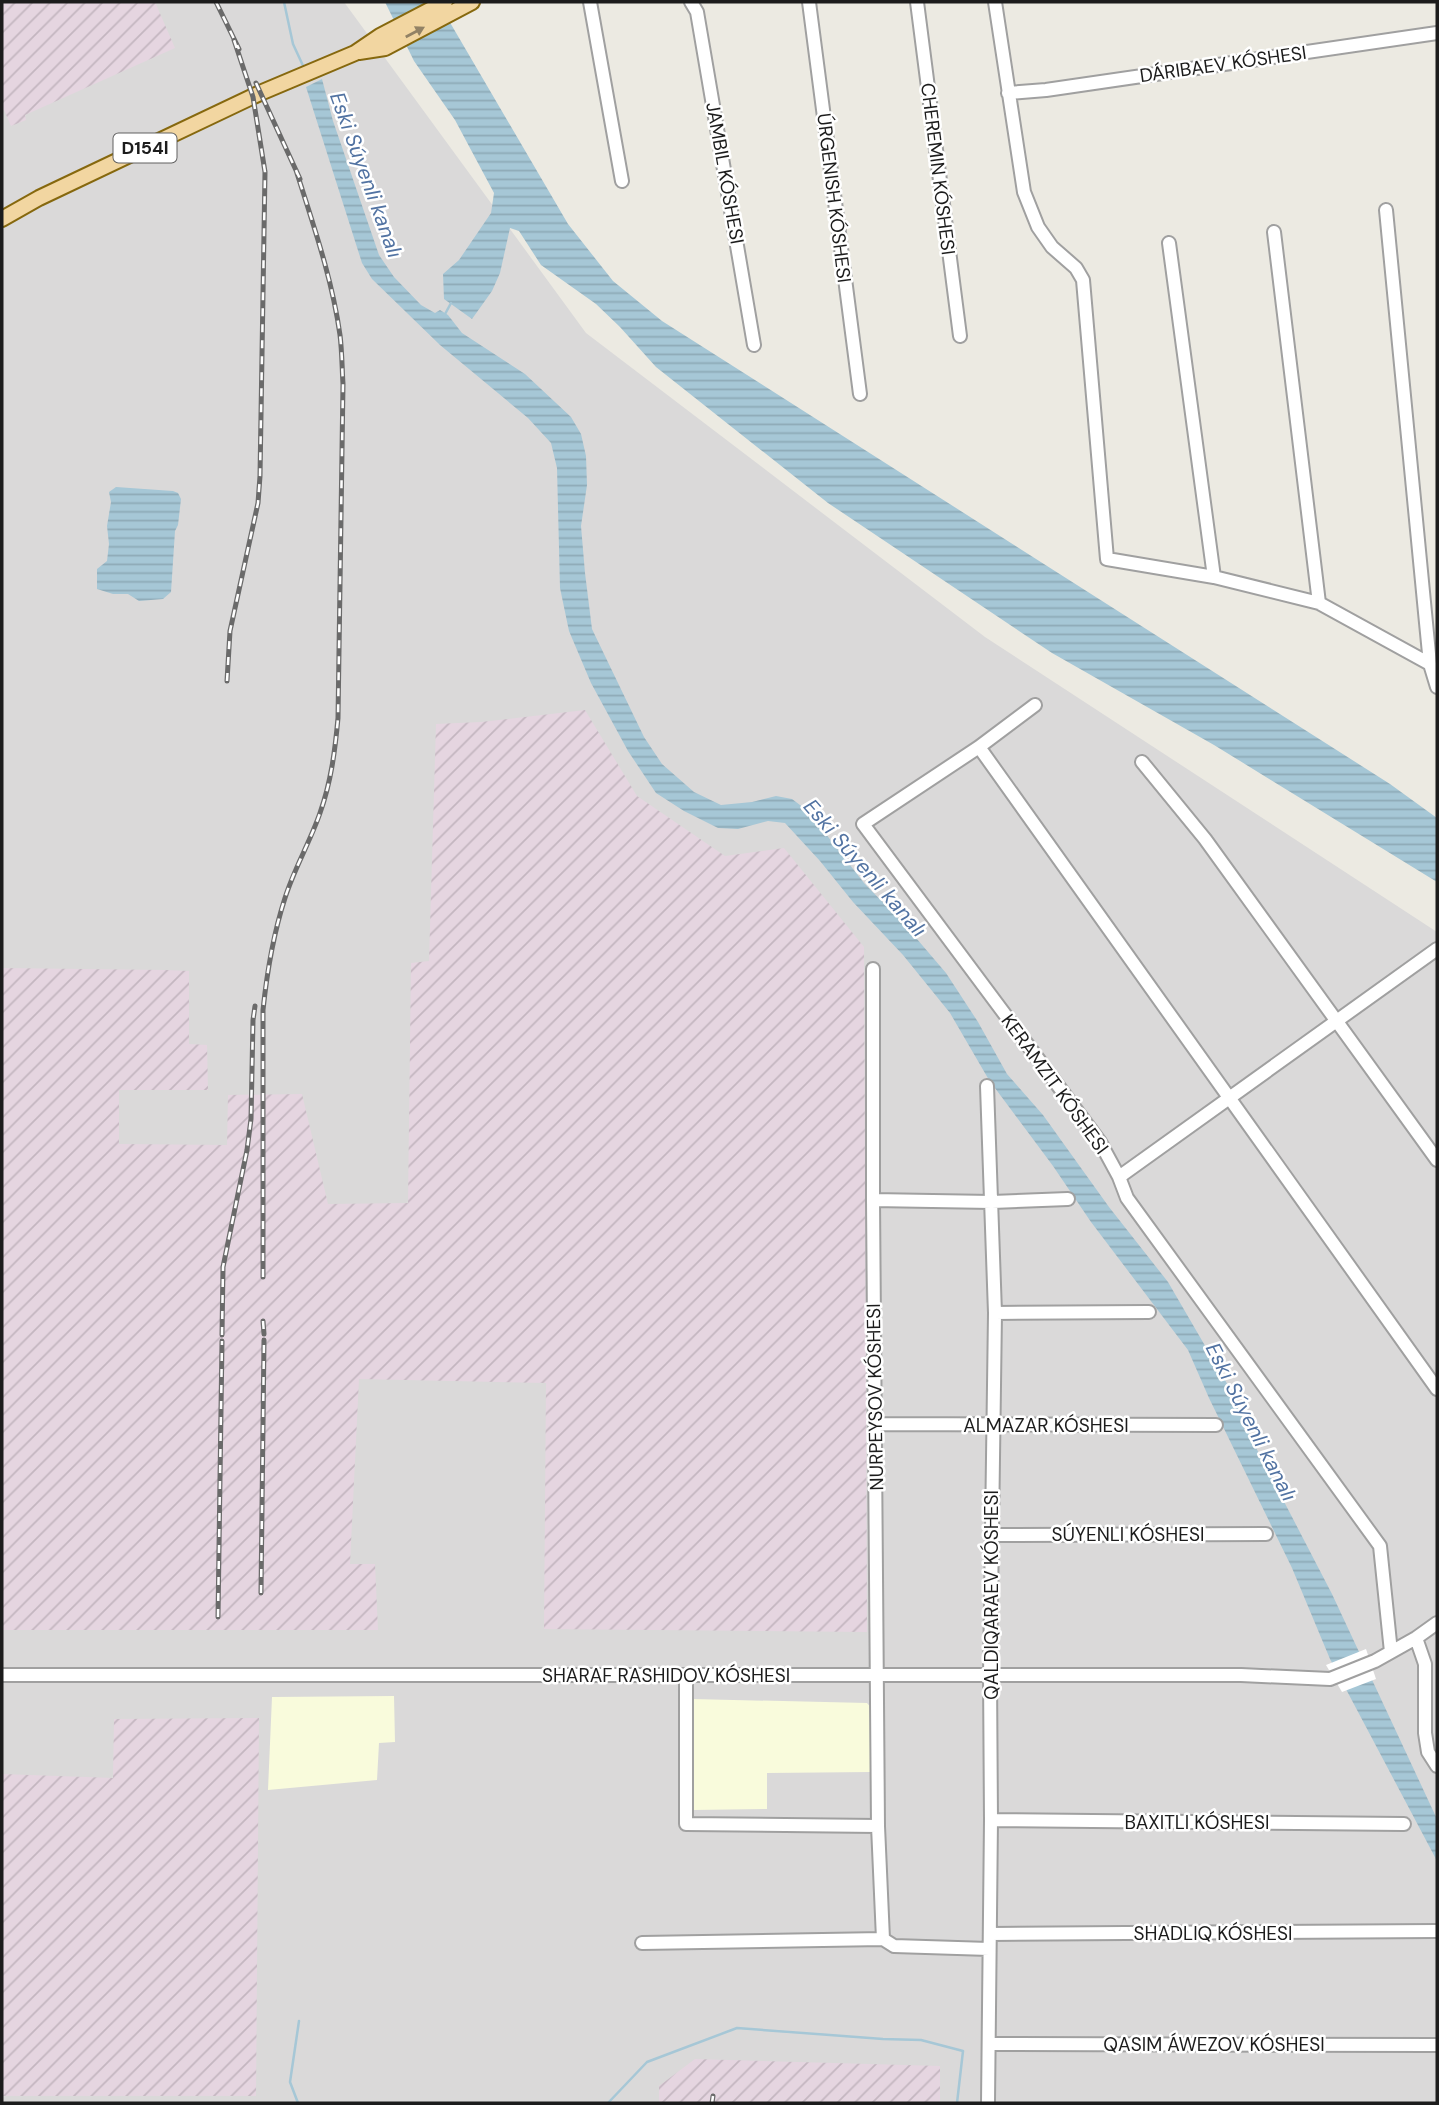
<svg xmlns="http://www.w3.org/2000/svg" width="1439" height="2105" viewBox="0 0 1439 2105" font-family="'DM Sans',sans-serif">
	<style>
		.residential { fill: #dad9d9 }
		.industrial { fill: url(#industrial-furrows) }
		.education { fill: #f9fbdc }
		.water { fill: url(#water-rules) }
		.pier { fill: #fff }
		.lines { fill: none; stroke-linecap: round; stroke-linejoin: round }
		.stream { stroke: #a6c7d6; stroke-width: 2.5 }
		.minor-casing { stroke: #a0a0a0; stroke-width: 16 }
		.major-casing { stroke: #86680e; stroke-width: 18 }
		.minor { stroke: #fff; stroke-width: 12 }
		.major { stroke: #f2d6a1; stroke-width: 14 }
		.rail-casing { stroke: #6a6a6a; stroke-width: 5 }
		.rail { stroke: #fff; stroke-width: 2.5; stroke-dasharray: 8; stroke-linecap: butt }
		.oneway { fill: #928265 }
		.labels { text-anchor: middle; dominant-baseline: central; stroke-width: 5; stroke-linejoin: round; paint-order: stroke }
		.shield { fill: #fff; stroke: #606060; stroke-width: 2 }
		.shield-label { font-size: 18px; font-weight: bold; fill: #1c1c1c }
		.street-label { font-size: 19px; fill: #1c1c1c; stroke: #fff }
		.water-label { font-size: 21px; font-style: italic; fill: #5273a2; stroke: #fff }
	</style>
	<defs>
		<pattern id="industrial-furrows" width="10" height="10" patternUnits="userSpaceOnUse" patternTransform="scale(1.75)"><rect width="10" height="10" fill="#e5d5e0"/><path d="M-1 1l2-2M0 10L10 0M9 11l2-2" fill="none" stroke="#c4b6c0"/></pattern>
		<pattern id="water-rules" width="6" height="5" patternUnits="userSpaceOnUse" patternTransform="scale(1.75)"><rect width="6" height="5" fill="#a6c7d6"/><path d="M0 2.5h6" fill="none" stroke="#8eaab7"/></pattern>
	</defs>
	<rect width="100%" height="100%" fill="#eceae2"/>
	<path class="residential" d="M2,2H344L586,333L985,637L1437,932V2103H2Z"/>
	<path class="industrial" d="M2,2H155L175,48L25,115L26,120L11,126L4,110L2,111Z
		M585,710L637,796L725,856L784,848L864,947L867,1632L544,1629L546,1383L359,1379L350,1564H375L378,1630H2V968L166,970L189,971V1044L207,1045L208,1090H119V1144L227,1145L228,1095L302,1094L328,1204L408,1203L411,963L429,961L436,724L481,722Z
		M259,1718L256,2096H2V1774L113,1778L114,1719Z
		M695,2059L940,2066V2103H659V2086Z"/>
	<path class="education" d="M394,1696L395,1742L379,1743L377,1780L268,1790L272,1697Z
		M692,1699L867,1703L873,1710L871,1772L767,1773V1809L694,1810Z"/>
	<path class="water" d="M385,2H438L568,224L613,281L662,321L1390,784L1437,818V882L1214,745L1052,653L828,503L656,367L620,327L596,304L541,265L519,231L510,228L500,273L492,291L472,319L444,299L443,274L459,260L491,213L494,193L455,120L414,61Z
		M322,79L333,121L379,255L394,277L421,305L435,313L440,310L448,315L462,333L525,374L571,417L581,434L586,456L587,485L581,526L585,573L592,629L644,737L662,764L694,792L721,805L752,802L776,796L792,799L808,811L864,883L905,925L946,973L978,1022L1007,1074L1043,1115L1109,1207L1168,1282L1229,1387L1251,1438L1332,1594L1437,1819V1861L1330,1659L1292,1568L1209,1398L1188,1350L1091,1222L1053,1166L989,1080L950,1013L903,955L853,902L820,861L785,823L768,821L738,829L718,828L684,811L656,793L628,751L591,683L569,631L560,588L557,468L551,443L528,418L440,345L372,279L362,263L306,87Z
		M116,487L173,491L178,493L181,499L178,525L175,531L171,592L163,599L139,601L128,594H113L97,589V569L107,561L109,544L107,526L111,502L109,492Z"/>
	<path class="pier" d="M1366,1649L1376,1679L1342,1692L1326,1665Z"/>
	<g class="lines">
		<path class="stream" d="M284,2L293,44L305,70
			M444,316L451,303
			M298,2103L290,2082L299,2021
			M608,2103L647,2062L737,2028L883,2039L921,2040L963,2051L957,2103"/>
		<g class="minor-casing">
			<path id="minor" d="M590,2L622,181
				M691,2L697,12L754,345
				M809,2L860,394
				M917,2L960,336
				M995,2L1024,192L1038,227L1052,247L1076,268L1083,280L1107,559L1214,577L1319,603L1430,664L1437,687
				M1008,93L1046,90L1437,33
				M1386,210L1430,664
				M1274,232L1319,603
				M1169,243L1214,577
				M1035,705L979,747L863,824L1100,1142L1119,1177L1127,1198L1380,1546L1391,1652
				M979,747L1437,1389
				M1142,762L1205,839L1437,1160
				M873,969V1200L878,1826L883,1939
				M987,1086L995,1313L990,1675L991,1820L988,2103
				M1119,1177L1437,949
				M873,1200L992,1202L1068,1199
				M995,1313L1149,1312
				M876,1424L1216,1425
				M991,1535L1266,1534
				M1416,1638L1425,1664V1733L1428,1752L1437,1766
				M2,1675H1241L1330,1679L1375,1661L1416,1638L1437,1623
				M686,1675V1824L878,1826
				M991,1820L1404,1824
				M990,1934L1437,1931
				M642,1943L883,1939L894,1946L989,1949
				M990,2044L1437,2045"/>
		</g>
		<g class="major-casing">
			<path id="major" d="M359,52L385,48L472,2
				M2,219L39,198L260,93L355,53L380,36L445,2"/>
		</g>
		<use href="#minor" class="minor"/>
		<use href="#major" class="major"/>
		<g class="rail-casing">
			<path id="rail" d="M216,2L239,49
				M256,83L300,179
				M227,681L230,631L258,503L260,476L265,172L253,97L234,40
				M263,1277V1010C267,972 273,935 285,898C294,869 310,842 320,813C331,782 335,751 338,718L343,384C342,368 342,351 340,335C332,278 313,224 296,170
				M263,1321L264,1334
				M222,1335L223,1267L247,1150L251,1119L253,1020L255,1006
				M261,1593L264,1340
				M218,1617L222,1341
				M712,2103L713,2096"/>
		</g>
		<use href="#rail" class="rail"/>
	</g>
	<defs><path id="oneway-solid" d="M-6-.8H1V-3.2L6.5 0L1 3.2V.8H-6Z" transform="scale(1.75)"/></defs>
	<use class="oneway" href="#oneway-solid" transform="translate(415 32) rotate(-28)"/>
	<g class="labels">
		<rect class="shield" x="113.5" y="133.5" width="63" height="29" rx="5"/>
		<g class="shield-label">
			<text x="145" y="148">D154l</text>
		</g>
		<g class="street-label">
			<text transform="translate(1223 64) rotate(-8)">DÁRIBAEV KÓSHESI</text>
			<text transform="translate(938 169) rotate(83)">CHEREMIN KÓSHESI</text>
			<text transform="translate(725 173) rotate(80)">JAMBIL KÓSHESI</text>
			<text transform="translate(834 198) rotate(83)">ÚRGENISH KÓSHESI</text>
			<text transform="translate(1055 1084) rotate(54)">KERAMZIT KÓSHESI</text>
			<text transform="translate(875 1397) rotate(-91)">NURPEYSOV KÓSHESI</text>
			<text x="1046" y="1425">ALMAZAR KÓSHESI</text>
			<text x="1128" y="1534">SÚYENLI KÓSHESI</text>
			<text transform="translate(991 1595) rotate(-90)">QALDIQARAEV KÓSHESI</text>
			<text x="666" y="1675">SHARAF RASHIDOV KÓSHESI</text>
			<text x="1197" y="1822">BAXITLI KÓSHESI</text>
			<text x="1213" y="1933">SHADLIQ KÓSHESI</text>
			<text x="1214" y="2044">QASIM ÁWEZOV KÓSHESI</text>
		</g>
		<g class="water-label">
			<text transform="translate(366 175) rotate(70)">Eski Súyenli kanalı</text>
			<text transform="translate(865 868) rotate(49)">Eski Súyenli kanalı</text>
			<text transform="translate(1251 1422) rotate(63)">Eski Súyenli kanalı</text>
		</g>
	</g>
	<rect width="1439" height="2105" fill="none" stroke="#1c1c1c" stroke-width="7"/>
</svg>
